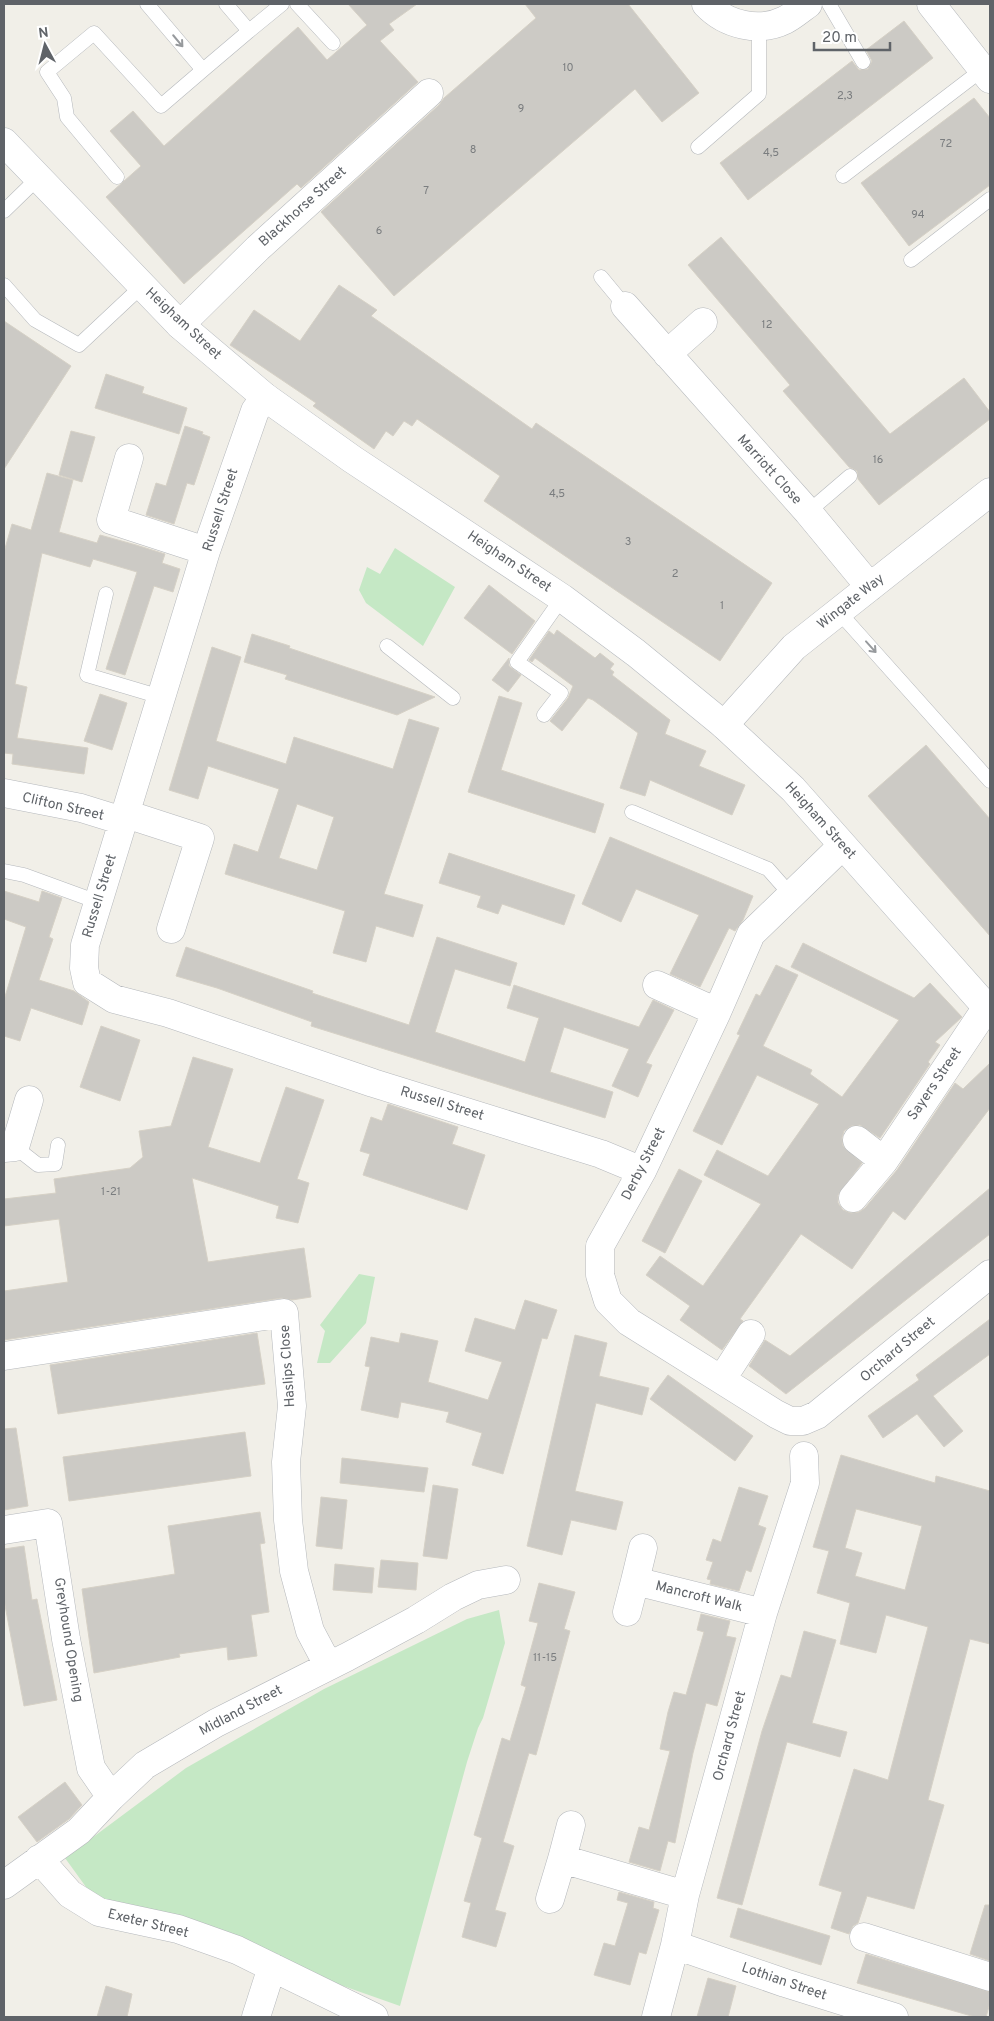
<svg xmlns="http://www.w3.org/2000/svg" width="994" height="2021" viewBox="0 0 994 2021" font-family="Overpass,sans-serif">
	<style>
		.green { fill: #c5e8c5 }
		.building { fill: #cccac5; stroke: #d6d1c6; fill-rule: evenodd }
		.lines { fill: none; stroke-linecap: round; stroke-linejoin: round }
		.lane-casing { stroke: #b5b8bc; stroke-width: 15 }
		.street-casing { stroke: #b5b8bc; stroke-width: 29 }
		.secondary-casing { stroke: #b6babf; stroke-width: 29 }
		.lane { stroke: #fff; stroke-width: 14 }
		.street { stroke: #fff; stroke-width: 28 }
		.secondary { stroke: #fff; stroke-width: 28 }
		.oneway { stroke: #979a9d }
		.labels { text-anchor: middle; dominant-baseline: central; stroke-width: 4; stroke-linejoin: round; paint-order: stroke }
		.number-label { font-size: 11px; fill: #7a7d7f }
		.street-label { font-size: 14px; fill: #5f6368; stroke: #fff }
	</style>
	<rect width="100%" height="100%" fill="#f1efe8"/>
	<path class="green" d="M395,548L455,587L423,646L366,603L359,590L367,567L380,574Z
		M359,1274L375,1277L366,1323L330,1363H317L325,1331L320,1325Z
		M499,1610L505,1643L483,1718L478,1728L467,1762L400,2006L94,1898L65,1858L186,1768L324,1689L467,1619Z"/>
	<path class="building" d="M348,4H417L389,24L394,30L380,41L418,82L301,188L297,184L184,284L106,197L141,166L110,131L133,111L164,146L298,27L327,60L367,25Z
		M525,4H628L699,93L662,122L635,89L394,296L321,212L439,105L444,98L536,18Z
		M904,21L933,58L748,200L720,163L852,61L859,70L868,69L872,61L866,50Z
		M974,98L990,118V185L909,246L861,183Z
		M721,237L890,434L964,378L990,412V419L879,505L858,479L857,471L849,467L783,391L790,385L688,265Z
		M339,285L377,310L371,316L532,429L536,423L772,583L720,661L484,501L500,476L417,419L412,426L404,421L393,436L386,431L374,449L313,406L316,403L230,345L254,310L300,341Z
		M4,321L71,366L4,469Z
		M106,374L144,387L142,393L187,408L179,434L95,408Z
		M185,426L203,432L202,434L210,437L194,485L187,483L174,524L146,515L156,483L166,486Z
		M71,431L95,437L82,482L59,475Z
		M47,473L73,480L59,532L97,543L100,535L136,545L165,554L162,563L180,569L173,592L154,586L125,675L106,669L137,572L93,559L90,567L42,553L15,684L27,687L17,738L88,748L84,774L12,764L13,754L4,753V552L12,524L31,530Z
		M489,585L535,621L512,654L464,618Z
		M557,630L595,658L600,653L614,664L610,669L614,672L612,675L670,720L665,734L706,751L699,766L745,785L732,815L650,780L645,796L620,788L638,733L593,700L588,698L562,731L550,721L568,698L573,686L535,658L532,662L529,660L549,631L554,635Z
		M252,634L290,646L289,648L435,697L397,715L285,679L287,675L244,662Z
		M212,647L241,657L216,741L286,764L294,737L393,769L409,719L439,728L384,894L423,905L413,937L376,926L366,962L333,953L345,911L225,874L234,844L258,852L279,789L208,766L198,799L169,790ZM297,804L334,817L317,870L279,858Z
		M509,658V666L521,675L508,692L492,680Z
		M100,694L127,703L112,750L84,741Z
		M499,696L522,703L501,770L604,804L595,833L468,792Z
		M926,745L990,819V936L868,796Z
		M610,837L753,896L743,920L735,931L729,928L700,987L670,974L699,915L636,889L621,922L582,904Z
		M449,853L575,895L564,925L502,904L498,914L477,907L481,896L439,883Z
		M4,891L39,902L42,891L62,898L49,937L53,939L39,980L74,991L89,1002L82,1025L31,1008L20,1041L4,1036V1000L26,927L4,919Z
		M437,937L517,963L510,986L455,969L435,1032L525,1062L539,1018L507,1008L514,985L639,1027L653,1000L674,1010L646,1063L652,1065L638,1097L612,1086L629,1049L564,1027L550,1072L613,1092L605,1118L311,1026L312,1022L217,988L176,976L186,947L313,991L312,993L409,1025Z
		M803,943L914,998L930,983L962,1017L935,1042L940,1045L928,1062L930,1064L880,1138L860,1125L851,1126L844,1131L842,1138L843,1146L862,1163L838,1195V1203L843,1210L851,1213L859,1212L865,1208L897,1170L955,1083L963,1089L990,1063V1108L905,1220L893,1211L852,1269L801,1234L740,1319L743,1321L722,1350L680,1320L690,1306L646,1275L660,1256L703,1286L761,1204L704,1175L717,1150L768,1176L819,1104L757,1075L722,1145L693,1131L740,1035L737,1034L756,994L760,996L776,965L798,975L763,1046L812,1070L810,1074L842,1097L899,1020L791,967Z
		M101,1026L140,1040L120,1101L80,1087Z
		M193,1057L233,1069L208,1147L260,1163L286,1087L324,1100L297,1179L309,1183L298,1223L276,1218L279,1206L192,1178L208,1262L304,1248L311,1297L292,1300L282,1298L4,1340V1291L68,1282L59,1219L4,1226V1199L56,1193L54,1179L130,1168L143,1157L139,1131L171,1126Z
		M388,1104L458,1127L452,1144L485,1155L467,1210L363,1175L370,1154L360,1151L371,1117L382,1121Z
		M679,1169L702,1181L665,1253L642,1241Z
		M990,1188V1234L786,1394L749,1366L765,1340L790,1356Z
		M525,1300L557,1310L547,1339L542,1338L503,1474L472,1465L482,1433L446,1422L449,1412L401,1402L398,1418L361,1410L370,1367L365,1366L371,1337L399,1343L401,1333L438,1341L428,1382L488,1400L502,1362L465,1351L475,1318L515,1330Z
		M990,1319V1354L933,1396L963,1431L944,1447L917,1414L883,1438L868,1416L919,1380L916,1375Z
		M257,1333L265,1384L58,1414L50,1365Z
		M575,1335L607,1343L599,1376L649,1388L642,1415L596,1403L575,1491L623,1502L616,1530L571,1520L562,1555L527,1546Z
		M668,1375L753,1436L735,1461L650,1399Z
		M16,1428L28,1506L4,1510V1429Z
		M245,1432L251,1476L69,1501L63,1457Z
		M841,1455L935,1483L936,1476L990,1491V1644L970,1639L928,1800L944,1805L914,1909L867,1896L858,1923L853,1926L849,1934L831,1928L842,1892L819,1885L854,1769L888,1780L928,1627L886,1615L876,1653L840,1644L850,1603L817,1593L829,1551L813,1547ZM856,1509L922,1526L905,1590L855,1576L862,1553L845,1548Z
		M342,1458L428,1468L424,1492L340,1483Z
		M433,1485L458,1489L447,1559L423,1556Z
		M739,1487L768,1496L758,1525L766,1528L751,1572L746,1570L739,1591L710,1584L711,1580L707,1579L713,1562L706,1560L713,1539L721,1542Z
		M321,1497L347,1500L342,1549L316,1546Z
		M260,1512L265,1543L260,1544L269,1612L251,1615L257,1656L228,1660L227,1647L179,1654L180,1657L94,1673L82,1589L175,1574L168,1526Z
		M24,1546L32,1600L37,1599L57,1700L24,1706L4,1600V1549Z
		M381,1560L418,1563L416,1590L378,1587Z
		M335,1564L374,1568L372,1593L333,1590Z
		M539,1583L575,1592L564,1629L570,1631L536,1755L529,1753L503,1842L514,1846L495,1910L506,1913L496,1947L462,1937L471,1903L464,1901L482,1838L474,1835L502,1738L510,1741L526,1687L521,1685L538,1623L529,1621Z
		M701,1614L730,1621L726,1636L736,1638L717,1706L706,1703L693,1753L675,1843L668,1841L660,1871L629,1862L639,1827L649,1830L670,1751L660,1749L668,1712L674,1692L686,1695L704,1632L697,1630Z
		M804,1631L836,1640L812,1723L847,1732L840,1757L787,1742L742,1905L717,1898L762,1731L781,1675L791,1678Z
		M65,1782L82,1805L69,1819L37,1842L18,1817Z
		M619,1892L654,1902L653,1908L659,1910L646,1954L639,1952L630,1985L594,1975L604,1943L615,1946L628,1903L617,1900Z
		M985,1905H990V1961L970,1954Z
		M738,1908L830,1936L821,1965L730,1937Z
		M866,1954L990,1992V2003L986,2017H975L857,1983Z
		M708,1978L736,1986L728,2017H697Z
		M106,1986L132,1994L127,2017H97Z"/>
	<g class="lines">
		<g class="lane-casing">
			<path id="lane" d="M147,4L203,70L249,31L226,4
				M297,4L333,43
				M829,4L863,62
				M249,31L282,4
				M698,147L759,94V28
				M843,176L983,69
				M117,177L67,117L64,98L47,72L94,33L161,106L203,70
				M4,211L37,179
				M911,260L990,199
				M601,277L625,306
				M4,285L35,320L79,345L142,286
				M808,512L850,476
				M106,594L87,675L161,697
				M838,611L990,781
				M387,646L453,698
				M544,715L561,693L517,662L562,598
				M632,812L768,869L790,894
				M4,871L24,875L98,902
				M15,1147L38,1165L55,1164L58,1145"/>
		</g>
		<g class="street-casing">
			<path id="street" d="M706,4C726,25 759,33 785,20C793,16 801,9 808,4
				M931,4L990,79
				M625,306L808,512L870,587
				M180,325L258,248L429,93
				M667,354L703,322
				M265,397L255,411L206,551L85,945L84,968L87,982L114,999L168,1013L373,1083L601,1154L642,1171
				M129,458L111,520L206,551
				M724,725L794,647L990,492
				M4,793L81,808L123,821
				M126,814L200,838L171,929
				M842,846L751,934L717,1012L642,1171L600,1246V1275L608,1301L629,1322L776,1414L790,1421H803L817,1415L990,1274
				M657,985L717,1012
				M857,1140L884,1161
				M4,1148L15,1147L29,1100
				M853,1198L884,1161L987,1007
				M4,1356L284,1313L292,1406L286,1462L288,1520L294,1571L310,1631L328,1665
				M722,1379L751,1334
				M4,1530L48,1523L66,1639L91,1768L111,1797
				M643,1548L635,1581L763,1613
				M627,1612L635,1581
				M571,1825L562,1859L685,1895
				M39,1859L70,1894L99,1912L178,1929L237,1950L374,2017
				M4,1885L79,1831L111,1797L145,1765L216,1723L347,1657L416,1620L453,1597L478,1585L506,1580
				M550,1899L562,1859
				M864,1937L990,1977
				M675,1945L785,1983L894,2017
				M256,2017L272,1967
				M656,2017L675,1945L685,1895L763,1613L805,1483L804,1456"/>
		</g>
		<g class="secondary-casing">
			<path id="secondary" d="M4,142L180,325L265,397L352,459L562,598L636,653L724,725L793,789L990,1011"/>
		</g>
		<use href="#lane" class="lane"/>
		<use href="#street" class="street"/>
		<use href="#secondary" class="secondary"/>
	</g>
	<defs><path id="oneway-shaft" d="M-6 0H5M1.5-3L5.5 0L1.5 3" fill="none" stroke-width="1.6" stroke-linecap="round" stroke-linejoin="round" transform="scale(1.25)"/></defs>
	<g class="oneway">
		<use href="#oneway-shaft" transform="translate(178 41) rotate(50)"/>
		<use href="#oneway-shaft" transform="translate(871 647) rotate(48)"/>
	</g>
	<g class="labels">
		<g class="number-label">
			<text x="568" y="68">10</text>
			<text x="845" y="96">2,3</text>
			<text x="521" y="109">9</text>
			<text x="946" y="144">72</text>
			<text x="473" y="150">8</text>
			<text x="771" y="153">4,5</text>
			<text x="426" y="191">7</text>
			<text x="918" y="215">94</text>
			<text x="379" y="231">6</text>
			<text x="767" y="325">12</text>
			<text x="878" y="460">16</text>
			<text x="557" y="494">4,5</text>
			<text x="628" y="542">3</text>
			<text x="675" y="574">2</text>
			<text x="722" y="606">1</text>
			<text x="111" y="1192">1-21</text>
			<text x="545" y="1658">11-15</text>
		</g>
		<g class="street-label">
			<text transform="translate(303 207) rotate(-42)">Blackhorse Street</text>
			<text transform="translate(183 324) rotate(43)">Heigham Street</text>
			<text transform="translate(769 470) rotate(48)">Marriott Close</text>
			<text transform="translate(221 510) rotate(-72)">Russell Street</text>
			<text transform="translate(509 562) rotate(34)">Heigham Street</text>
			<text transform="translate(851 602) rotate(-38)">Wingate Way</text>
			<text transform="translate(63 807) rotate(13)">Clifton Street</text>
			<text transform="translate(820 821) rotate(48)">Heigham Street</text>
			<text transform="translate(100 896) rotate(-73)">Russell Street</text>
			<text transform="translate(935 1084) rotate(-56)">Sayers Street</text>
			<text transform="translate(442 1104) rotate(17)">Russell Street</text>
			<text transform="translate(644 1164) rotate(-63)">Derby Street</text>
			<text transform="translate(898 1350) rotate(-40)">Orchard Street</text>
			<text transform="translate(288 1366) rotate(-94)">Haslips Close</text>
			<text transform="translate(699 1597) rotate(14)">Mancroft Walk</text>
			<text transform="translate(68 1640) rotate(81)">Greyhound Opening</text>
			<text transform="translate(241 1711) rotate(-28)">Midland Street</text>
			<text transform="translate(730 1736) rotate(-75)">Orchard Street</text>
			<text transform="translate(148 1924) rotate(14)">Exeter Street</text>
			<text transform="translate(784 1982) rotate(19)">Lothian Street</text>
		</g>
	</g>
	<rect width="994" height="2021" fill="none" stroke="#5f6368" stroke-width="10"/>
	<g transform="translate(45 45) rotate(353)" stroke="#ffffff" stroke-width="4" paint-order="stroke">
	<path d="M0-4L9 19L0 12L-9 19Z" fill="#5f6368"/>
	<text y="-8" font-size="14" font-weight="bold" text-anchor="middle" fill="#5f6368">N</text>
	</g>
	<path d="M814 42v8h76v-8" fill="none" stroke="#5f6368" stroke-width="2.5"/>
	<text x="822" y="42" font-size="15" fill="#5f6368" stroke="#ffffff" stroke-width="4" paint-order="stroke">20 m</text>
</svg>
